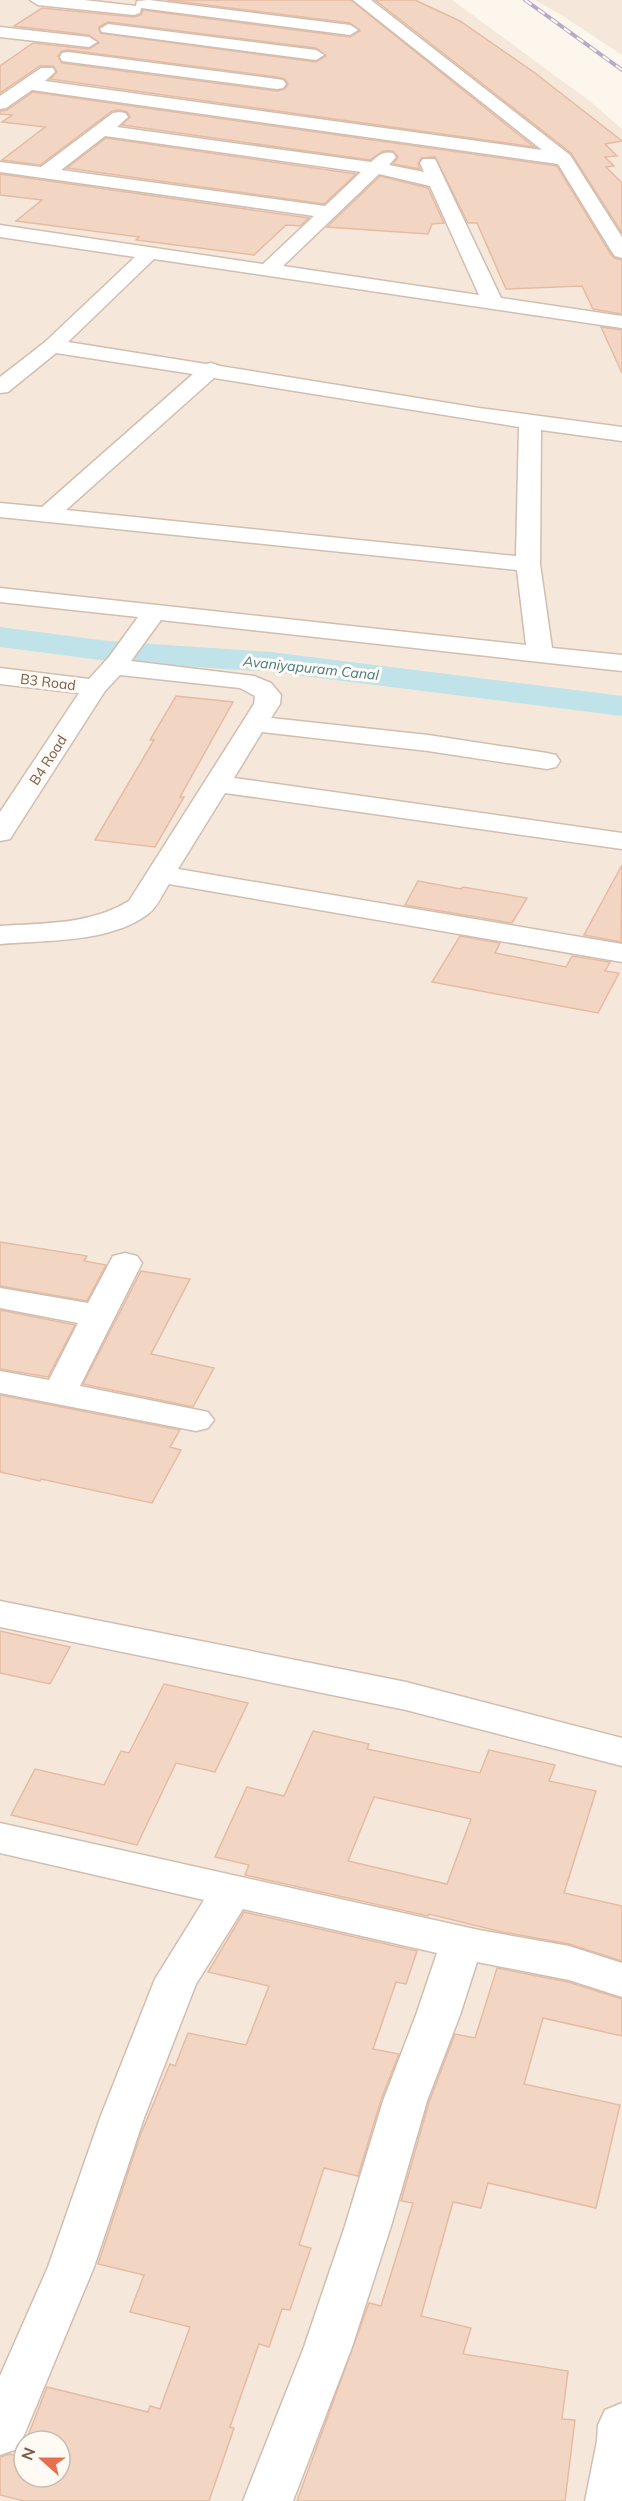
<svg xmlns="http://www.w3.org/2000/svg" width="622" height="2501" viewBox="0 0 622 2501" font-family="Mulish,sans-serif">
	<style>
		.residential { fill: #f5e8da; fill-rule: evenodd }
		.lines { fill: none; stroke-linecap: round; stroke-linejoin: round }
		.canal { fill: #bfe3e8; fill-rule: evenodd }
		.building { fill: #f3d5c3; stroke: #e6bba3; stroke-width: 1.5; fill-rule: evenodd }
		.street-casing { stroke: #d1beb0; stroke-width: 3 }
		.street { fill: #fff; fill-rule: evenodd }
		.rail-casing { stroke: #b9a8c9; stroke-width: 4 }
		.rail { stroke: #fffaf3; stroke-width: 2; stroke-dasharray: 8; stroke-linecap: butt }
		.labels { text-anchor: middle; dominant-baseline: central; stroke-width: 6; stroke-linejoin: round; paint-order: stroke }
		.far-water-label { font-size: 14px; font-style: italic; fill: #437c86; stroke: #fffaf3 }
		.far-street-label { font-size: 14px; fill: #7a5c4d; stroke: #fffaf3 }
	</style>
	<rect width="100%" height="100%" fill="#fdf6ec"/>
	<path class="residential" d="M0,0H452L591,102L622,129V2501H0ZM24,2441H60V2477H24Z
		M535,0H622V55L563,16Z"/>
	<g class="lines">
		<path class="canal" d="M0,627L108,641L271,652L622,696V716L271,672L108,661L0,647Z"/>
	</g>
	<path class="building" d="M167,0H351L534,147L50,79L57,72L53,66H40L0,93V66L33,43L89,49L99,43L89,35L14,26L42,8L134,17L141,15L143,10L350,37L360,31L350,23ZM108,22L316,48L326,56L316,62L100,33L99,27ZM68,50L277,77L285,79L288,84L285,89L277,91L62,63L58,56L62,51Z
		M375,0H415L460,21L535,73L622,141L605,144L617,156L605,157L614,166L606,167L622,183V233L571,153Z
		M33,92L557,166L610,253L614,258L622,260V314L593,309L582,286L506,289L477,223H468L435,157L421,158L418,164L420,169L393,164L398,157L393,151H383L370,160L122,125L130,117L127,112L119,110L112,111L40,165L2,160L45,127L2,122L12,115L0,114V111L7,110Z
		M106,138L356,174L324,204L67,168Z
		M0,174L309,218L300,226L286,225L254,255L136,240L139,237L16,221L42,200L0,195Z
		M380,176L428,188L444,223L432,224L428,234L327,227Z
		M601,327L622,330V373Z
		M176,696L233,702L180,797H184L155,847L95,840L154,740H150Z
		M622,865L621,942L584,935Z
		M418,881L461,889L463,887L527,898L512,923L405,905Z
		M460,936L500,943L495,953L566,967L572,956L610,962L605,971L619,973L598,1013L432,982Z
		M0,1242L87,1256L84,1261L106,1265L87,1301L0,1286Z
		M141,1271L190,1279L151,1354L214,1368L193,1407L83,1384Z
		M0,1310L75,1325L48,1377L0,1369Z
		M0,1395L180,1430L170,1447L181,1450L152,1503L41,1479L40,1481L0,1472Z
		M0,1631L70,1647L50,1684L0,1673Z
		M164,1684L248,1703L215,1772L176,1763L137,1845L11,1815L35,1769L104,1785L121,1751L129,1753Z
		M313,1731L369,1744L367,1749L480,1773L489,1750L555,1765L549,1781L596,1791L564,1893L622,1906V1961L569,1944L502,1932L429,1914L428,1916L245,1875L249,1865L215,1857L247,1787L284,1796ZM374,1797L471,1819L447,1884L348,1861Z
		M244,1912L417,1951L406,1984L396,1982L373,2049L399,2054L381,2100L358,2176L324,2168L299,2245L311,2248L300,2280L290,2310L282,2309L269,2347L259,2344L230,2427L234,2428L209,2501H24L0,2495V2457L10,2454L19,2457L24,2445V2477H60V2441H26L47,2387L148,2412L150,2406L160,2409L190,2327L130,2312L144,2275L98,2264L140,2136L170,2064L175,2066L188,2033L246,2045L269,1986L208,1972Z
		M497,1968L568,1982L622,1999V2036L543,2018L524,2084L620,2105L596,2208L488,2183L481,2208L453,2202L421,2316L471,2328L463,2354L568,2371L562,2419L575,2420L565,2501H297L369,2303L381,2306L413,2203L401,2201L429,2102L455,2034L475,2038Z"/>
	<g class="lines">
		<g class="street-casing">
			<path id="street" d="M30,0H84L136,6L137,1L149,0L350,25L358,30L350,35L141,8L140,13L134,15L38,5Z
				M353,0H371L570,155L622,237V258L615,256L612,252L558,164L32,90L6,108L0,109V96L41,68H53L55,72L45,81L542,150Z
				M108,24L316,50L324,55L316,60L102,32L100,29Z
				M0,27L89,37L97,42L89,47L0,37Z
				M68,52L277,79L283,80L286,84L283,88L277,89L62,61L60,57L62,53Z
				M119,112L125,113L128,117L117,127L371,162C379,155 383,151 393,153L396,157L389,165L424,172L420,163L423,159H435L501,298L622,316V328L154,259L68,342L206,364L211,363L220,366L479,408L622,427V441L541,430L540,564L552,648L622,655V671L161,620L131,661L254,676L271,683L281,695L280,704L271,718L428,735L547,753L556,755L560,761L556,767L547,769L428,751L262,732L234,778L622,833V849L225,793L178,869L622,944V962L169,884C163,893 157,908 148,914C110,943 46,940 0,944V926C45,923 89,925 129,901L254,704L255,696L240,688L120,675L105,691L10,839L0,841V812L79,693L0,684V668L89,679L109,657L138,617L0,602V588L526,645L517,570L0,517V503L42,507L193,374L56,353L8,392L0,393V377L45,342L135,257L0,237V225L263,264L314,216L0,172V162L41,167L113,113ZM105,136L361,172L325,206L61,170ZM379,174L430,186L479,295L283,266ZM214,378L519,427L516,556L66,510Z
				M125,1253L137,1256L142,1263L80,1386L208,1412L214,1420L208,1428L196,1431L0,1393V1371L49,1380L78,1323L0,1308V1288L88,1303L113,1256Z
				M0,1601L406,1682L622,1738V1766L406,1710L0,1627Z
				M0,1823L479,1930L569,1946L622,1963V1997L569,1980L477,1962L460,2015L427,2101L391,2226L352,2347L293,2501H243L304,2347L345,2226L383,2101L416,2015L437,1953L243,1909L196,1984L144,2118L94,2267L25,2433L17,2449L0,2455V2376L48,2267L100,2118L155,1979L204,1900L0,1853Z
				M622,2403V2501H585L597,2441L598,2425L605,2410Z"/>
		</g>
		<use href="#street" class="street"/>
		<g class="rail-casing">
			<path id="rail" d="M525,0L622,70"/>
		</g>
		<use href="#rail" class="rail"/>
	</g>
	<g class="labels">
		<g class="far-water-label">
			<text transform="translate(311 668) rotate(6)">Avaniyapuram Canal</text>
		</g>
		<g class="far-street-label">
			<text transform="translate(48 682) rotate(7)">B3 Road</text>
			<text transform="translate(48 760) rotate(-57)">B4 Road</text>
		</g>
	</g>
	<g transform="translate(42 2459) rotate(291)"><circle r="28" fill="#fffaf3" stroke="#cabbb1" stroke-width="1.5"/>
	<path d="M0-4.5L10 22L0 15L-10 22Z" fill="#e76f51"/>
	<text y="-9" font-size="16" font-weight="bold" text-anchor="middle" fill="#7a5c4d">N</text>
	</g>
</svg>
